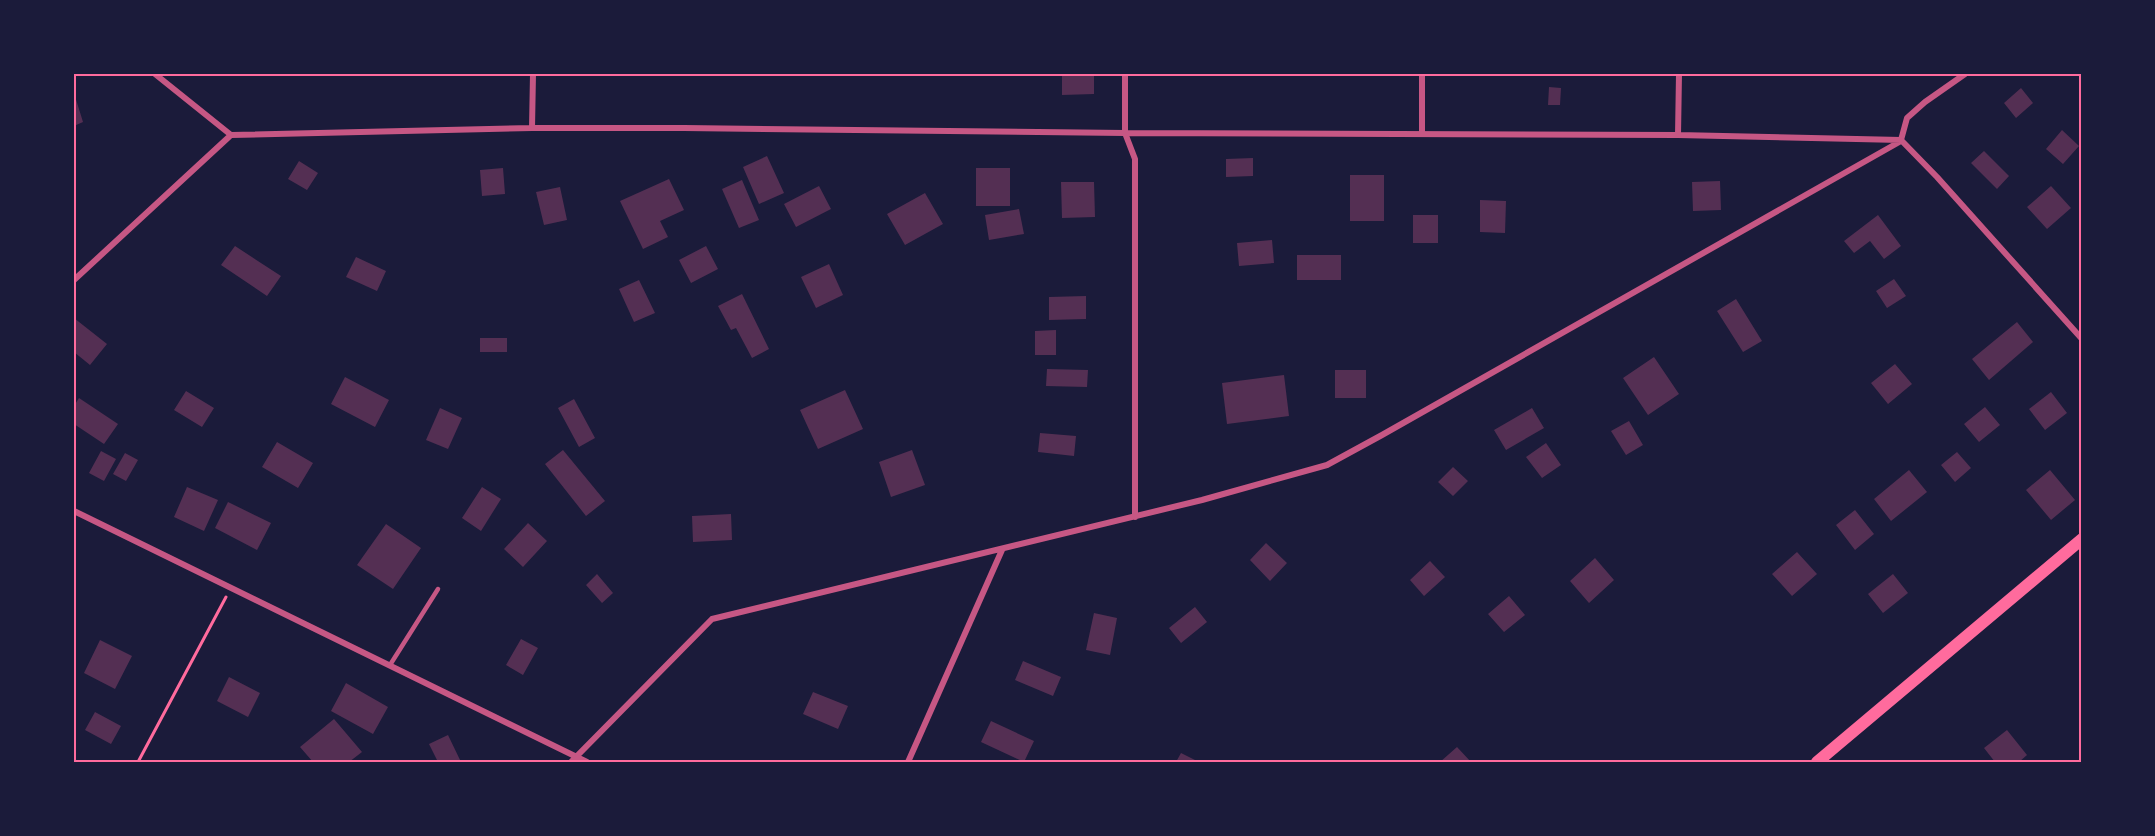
<svg xmlns="http://www.w3.org/2000/svg" width="2155" height="836" viewBox="0 0 2155 836" font-family="Raleway,sans-serif">
	<style>
		.building { fill: #542f53 }
		.lines { fill: none; stroke-linecap: round; stroke-linejoin: round }
		.path { stroke: #ff6b9d; stroke-width: 3 }
		.service { stroke: #c65784; stroke-width: 4.5 }
		.minor { stroke: #c65784; stroke-width: 6 }
		.secondary { stroke: #ff6b9d; stroke-width: 12 }
		.neatline { fill: none; stroke: #ff6b9d; stroke-width: 2 }
	</style>
	<rect width="100%" height="100%" fill="#1b1b3a"/>
	<path class="building" d="M1062,74H1094V94L1062,95Z
		M1549,87L1561,88L1560,105H1548Z
		M2021,88L2033,103L2016,118L2004,103Z
		M74,93L83,122L74,126Z
		M2062,130L2079,146L2063,164L2046,149Z
		M1984,151L2009,176L1997,189L1971,163Z
		M767,156L784,193L759,204L743,167Z
		M1253,158V176L1226,177V159Z
		M299,161L318,173L307,190L288,179Z
		M503,168L505,194L482,196L480,170Z
		M976,168H1010V206H976Z
		M1350,175H1384V221H1350Z
		M669,179L684,210L660,221L668,237L643,249L620,201Z
		M742,180L759,220L739,228L722,189Z
		M1720,181L1721,210L1693,211L1692,182Z
		M1061,182H1094L1095,217L1062,218Z
		M819,186L831,209L796,227L784,204Z
		M2051,186L2071,208L2047,229L2027,207Z
		M560,187L567,220L544,225L536,192Z
		M925,193L943,224L905,245L887,214Z
		M1480,200L1506,201L1505,233L1480,232Z
		M1019,209L1024,234L989,240L985,215Z
		M1413,215H1438V243H1413Z
		M1878,215L1901,246L1884,259L1870,241L1854,253L1844,241Z
		M1272,240L1274,263L1239,266L1237,243Z
		M235,246L281,276L267,296L221,265Z
		M706,246L718,269L691,283L679,260Z
		M1297,255H1341V280H1297Z
		M356,257L386,271L377,291L346,277Z
		M829,264L843,295L816,308L801,277Z
		M1894,279L1906,296L1887,308L1876,291Z
		M639,280L655,313L634,322L619,289Z
		M742,294L769,349L752,358L736,328L731,330L718,306Z
		M1086,296V319L1049,320V297Z
		M1736,299L1762,341L1743,352L1717,311Z
		M74,318L107,344L90,365L74,352Z
		M2017,322L2033,342L1989,380L1972,359Z
		M1056,330V355H1035V331Z
		M480,338H507V352H480Z
		M1654,357L1679,394L1648,415L1623,378Z
		M1895,364L1912,384L1888,404L1871,383Z
		M1047,369L1088,370L1087,387L1046,386Z
		M1335,370H1366V398H1335Z
		M1284,375L1289,416L1227,424L1222,383Z
		M345,377L389,400L375,427L331,404Z
		M845,390L863,429L818,449L800,410Z
		M186,391L214,408L202,427L174,410Z
		M2051,392L2067,413L2045,430L2029,409Z
		M79,398L118,424L104,444L74,424V406Z
		M574,399L595,438L579,447L558,408Z
		M1985,407L2000,425L1979,442L1964,424Z
		M440,408L462,418L448,449L426,440Z
		M1532,408L1544,428L1506,450L1494,430Z
		M1629,421L1643,445L1626,455L1611,431Z
		M1040,433L1076,436L1074,456L1038,452Z
		M277,442L313,463L298,488L262,467Z
		M1546,443L1561,465L1542,478L1526,457Z
		M563,450L605,501L586,516L545,464Z
		M912,450L925,485L891,497L879,462Z
		M101,451L116,459L104,481L89,473Z
		M1957,452L1971,468L1955,482L1941,465Z
		M125,453L138,460L126,481L113,474Z
		M1453,467L1468,481L1453,496L1438,482Z
		M1909,470L1927,492L1891,521L1874,499Z
		M2050,470L2075,500L2051,520L2026,490Z
		M187,487L218,500L204,531L174,517Z
		M482,487L501,499L481,531L462,518Z
		M228,502L271,523L257,550L215,528Z
		M1855,510L1874,534L1855,550L1836,525Z
		M731,514L732,540L693,542L692,516Z
		M528,523L547,541L523,567L504,549Z
		M386,524L421,548L393,589L357,565Z
		M1266,543L1287,563L1270,581L1250,560Z
		M1797,552L1817,574L1792,596L1772,574Z
		M1595,558L1614,580L1589,603L1570,581Z
		M1430,561L1445,577L1424,596L1410,580Z
		M597,574L613,593L602,603L586,585Z
		M1893,574L1908,593L1883,613L1868,594Z
		M1509,596L1525,615L1504,632L1488,614Z
		M1195,607L1207,622L1181,643L1169,628Z
		M1094,613L1117,618L1110,655L1086,650Z
		M521,639L538,648L523,675L506,665Z
		M100,640L132,656L115,689L84,673Z
		M1023,661L1061,677L1053,696L1015,680Z
		M229,677L260,693L248,717L217,701Z
		M346,683L388,707L373,734L331,711Z
		M813,692L848,706L838,729L803,714Z
		M95,712L121,726L111,744L85,730Z
		M334,719L362,752L349,762H313L300,747Z
		M991,721L1034,741L1024,762L981,742Z
		M2007,730L2027,755L2019,762H1995L1984,748Z
		M448,735L461,762H438L429,744Z
		M1457,747L1471,762H1440Z
		M1181,753L1199,762H1176Z"/>
	<g class="lines">
		<path class="path" d="M138,762L226,597"/>
		<path class="service" d="M390,665L438,589"/>
		<path class="minor" d="M155,74L231,135
			M1125,74V133L1135,159V517
			M532,128L533,74
			M1422,133V74
			M1678,135L1679,74
			M1901,140L1937,177L2082,339
			M1901,140L1907,118L1925,102L1965,74
			M74,280L231,135L532,128H684L1125,133L1678,135L1901,140
			M74,511L587,762
			M571,762L712,619L1202,500L1327,465L1382,435L1901,141
			M908,762L1002,550"/>
		<path class="secondary" d="M1817,762L2082,539"/>
	</g>
	<rect width="2155" height="836" fill="none" stroke="#1b1b3a" stroke-width="150"/>
	<rect x="75" y="75" width="2005" height="686" class="neatline"/>
</svg>
